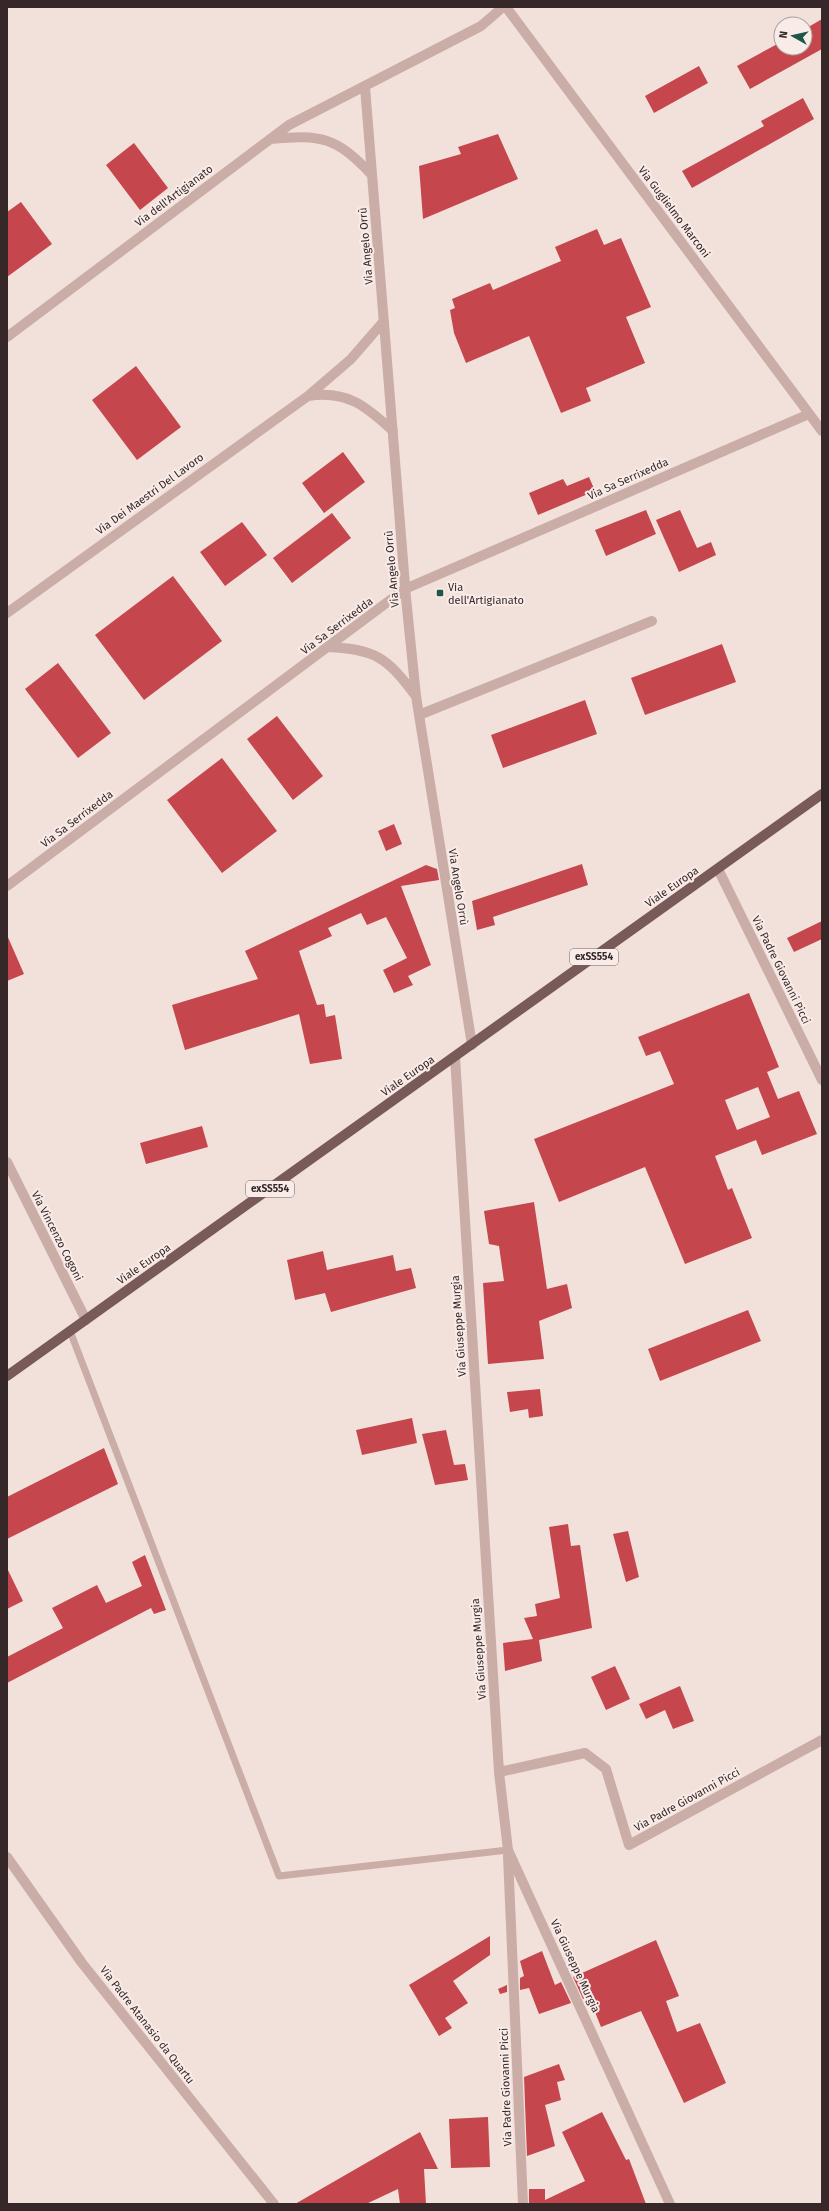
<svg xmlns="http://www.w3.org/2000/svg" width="829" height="2211" viewBox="0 0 829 2211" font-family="'Fira Sans',sans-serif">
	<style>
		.building { fill: #c5464c; fill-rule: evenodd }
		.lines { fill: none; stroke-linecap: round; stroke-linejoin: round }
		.service { stroke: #caada7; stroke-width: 7 }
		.minor { stroke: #caada7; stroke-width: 10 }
		.primary { stroke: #785a59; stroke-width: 10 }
		.poi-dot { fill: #1e574a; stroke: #f9ece8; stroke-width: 1.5 }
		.labels { text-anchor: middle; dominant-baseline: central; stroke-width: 4; stroke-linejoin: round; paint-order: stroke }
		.shield { fill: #f9ece8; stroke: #706362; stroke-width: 1 }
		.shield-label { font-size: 10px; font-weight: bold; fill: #362828 }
		.street-label { font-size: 11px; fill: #362828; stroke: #f9ece8 }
		.poi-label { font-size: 11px; fill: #362828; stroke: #f9ece8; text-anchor: start }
	</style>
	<rect width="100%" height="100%" fill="#f2e1db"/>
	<path class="building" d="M822,19V49L750,89L737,66L781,42V48H805V29Z
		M699,66L708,83L654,113L645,96Z
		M803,98L814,119L692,188L682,171L764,126L761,121Z
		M498,134L518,179L423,219L419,166L461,154L458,147Z
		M134,143L168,188L140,210L106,165Z
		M21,202L52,244L7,277V212Z
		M597,229L604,245L621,238L651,307L626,317L645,363L586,388L591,401L561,413L529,336L466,363L454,333L450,310L455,308L452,299L490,283L493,290L561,261L555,247Z
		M136,366L181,427L137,460L92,400Z
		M343,452L365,482L324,513L302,483Z
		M589,477L595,491L538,515L529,493L563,479L567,486Z
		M646,510L656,534L606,556L595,530Z
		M680,510L697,548L711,542L716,555L679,572L656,520Z
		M332,513L351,538L292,583L273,558Z
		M242,522L267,555L225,586L200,552Z
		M173,576L222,641L144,700L95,635Z
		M722,644L736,682L645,715L631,678Z
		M58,663L111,733L78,758L25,689Z
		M585,700L597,734L503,768L491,735Z
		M277,716L323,776L293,800L247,739Z
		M222,758L277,831L222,873L167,800Z
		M394,824L402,844L386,851L378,831Z
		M582,864L588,885L493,917L495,925L477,930L472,901Z
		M426,865L437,869L439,880L401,886L431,965L408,976L413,985L394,993L383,970L407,958L386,917L367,925L361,913L328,928L332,936L299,951L317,1005L324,1004L326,1017L335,1015L342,1059L310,1064L299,1014L185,1050L172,1005L258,979L245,951Z
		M822,921V939L794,952L787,938Z
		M7,935L24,974L7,981Z
		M749,993L779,1067L767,1072L778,1099L799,1091L817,1134L762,1155L756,1140L715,1156L728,1190L732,1188L752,1238L685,1264L645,1167L559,1202L534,1139L674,1084L660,1051L646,1056L638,1037ZM758,1087L770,1117L737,1130L725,1100Z
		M202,1126L208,1147L146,1164L140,1143Z
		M534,1202L547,1289L567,1284L572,1308L539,1321L544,1359L488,1364L483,1283L504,1281L499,1246L489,1244L484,1211Z
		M323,1251L327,1270L393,1255L396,1271L411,1268L416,1288L331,1312L325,1293L295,1300L287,1260Z
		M748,1310L761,1341L660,1381L648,1349Z
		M540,1389L543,1416L529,1418L528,1409L510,1412L507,1392Z
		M412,1418L417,1443L362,1455L356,1430Z
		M446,1430L454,1465L465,1464L468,1480L435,1485L422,1434Z
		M104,1448L118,1484L7,1539V1497Z
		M568,1524L571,1546L580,1545L592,1628L539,1640L542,1661L505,1671L503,1643L533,1639L524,1618L537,1616L535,1604L560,1598L549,1527Z
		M628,1531L639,1577L626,1582L613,1534Z
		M145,1555L166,1610L154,1614L151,1608L7,1683V1657L63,1628L52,1608L97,1585L106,1603L142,1586L132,1562Z
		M7,1568L23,1601L7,1609Z
		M615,1666L630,1699L606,1710L591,1677Z
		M680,1686L694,1721L673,1729L665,1710L646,1719L639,1704Z
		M490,1936V1955L453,1981L468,2003L445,2018L452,2028L439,2036L409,1985Z
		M656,1940L679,1996L666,2001L677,2032L700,2023L726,2083L684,2103L641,2011L601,2027L589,1997L583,1999L573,1977Z
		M542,1951L555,1985L561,1982L571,2003L539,2014L529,1988L520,1990V1978L524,1976L520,1961Z
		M507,1985V1992L500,1994L498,1989Z
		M559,2064L565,2080L557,2082L561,2100L545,2105L555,2146L527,2156L524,2077Z
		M602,2112L626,2160L629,2159L646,2204H529V2189H545V2200L585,2181L562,2132Z
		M488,2117L490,2167L451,2168L449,2119Z
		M420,2132L438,2169H424L426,2204H400L398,2189L366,2204H295Z"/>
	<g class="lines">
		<path class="service" d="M70,1331L279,1876L508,1850"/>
		<path class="minor" d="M506,7L822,431
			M365,87L406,598L416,696L472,1045
			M270,139C322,134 336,137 372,175
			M7,337L289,125L481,26L503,7
			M308,396C347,390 366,406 393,431
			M7,613L308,396L351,359L384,321
			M328,647C376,649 387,658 415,695
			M419,715L652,621
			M718,869L822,1080
			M7,886L405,589L809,414
			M455,1057L499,1772L508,1850L670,2204
			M7,1162L86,1320
			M499,1772L585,1753L606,1769L629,1845L822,1740
			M508,1856L523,2204
			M7,1857L82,1963L274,2204"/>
		<path class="primary" d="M7,1376L822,794"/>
	</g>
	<rect class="poi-dot" x="436" y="589" width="8" height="8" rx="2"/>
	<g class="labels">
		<g class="shield">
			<rect x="570" y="949" width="48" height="16" rx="3"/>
			<rect x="246" y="1181" width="48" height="16" rx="3"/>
		</g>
		<g class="shield-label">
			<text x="594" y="957">exSS554</text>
			<text x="270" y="1189">exSS554</text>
		</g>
		<g class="street-label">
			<text transform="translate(174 196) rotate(-37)">Via dell'Artigianato</text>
			<text transform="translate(674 212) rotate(53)">Via Guglielmo Marconi</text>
			<text transform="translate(366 246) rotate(-95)">Via Angelo Orrù</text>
			<text transform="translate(628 479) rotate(-24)">Via Sa Serrixedda</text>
			<text transform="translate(150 494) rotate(-36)">Via Dei Maestri Del Lavoro</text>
			<text transform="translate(392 569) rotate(-95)">Via Angelo Orrù</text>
			<text transform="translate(337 626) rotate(-37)">Via Sa Serrixedda</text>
			<text transform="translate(77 819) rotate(-37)">Via Sa Serrixedda</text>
			<text transform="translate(458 887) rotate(81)">Via Angelo Orrù</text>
			<text transform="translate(672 887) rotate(-35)">Viale Europa</text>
			<text transform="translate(781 970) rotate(64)">Via Padre Giovanni Picci</text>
			<text transform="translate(408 1076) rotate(-35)">Viale Europa</text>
			<text transform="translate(57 1236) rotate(63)">Via Vincenzo Cogoni</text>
			<text transform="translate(144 1264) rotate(-35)">Viale Europa</text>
			<text transform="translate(459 1326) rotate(-94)">Via Giuseppe Murgia</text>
			<text transform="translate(479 1649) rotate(-94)">Via Giuseppe Murgia</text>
			<text transform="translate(687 1800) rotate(-29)">Via Padre Giovanni Picci</text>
			<text transform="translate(575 1966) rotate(65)">Via Giuseppe Murgia</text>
			<text transform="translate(147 2025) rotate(52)">Via Padre Atanasio da Quartu</text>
			<text transform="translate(506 2087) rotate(-92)">Via Padre Giovanni Picci</text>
		</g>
		<g class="poi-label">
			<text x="448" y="587">Via<tspan x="448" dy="13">dell'Artigianato</tspan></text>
		</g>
	</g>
	<rect width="829" height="2211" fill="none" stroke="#362828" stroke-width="16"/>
	<g transform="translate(793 36) rotate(278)"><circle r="19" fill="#f9ece8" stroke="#ab9e9b"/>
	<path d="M0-3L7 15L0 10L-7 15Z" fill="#1e574a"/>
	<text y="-6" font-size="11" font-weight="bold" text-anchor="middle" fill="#362828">N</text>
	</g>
</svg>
